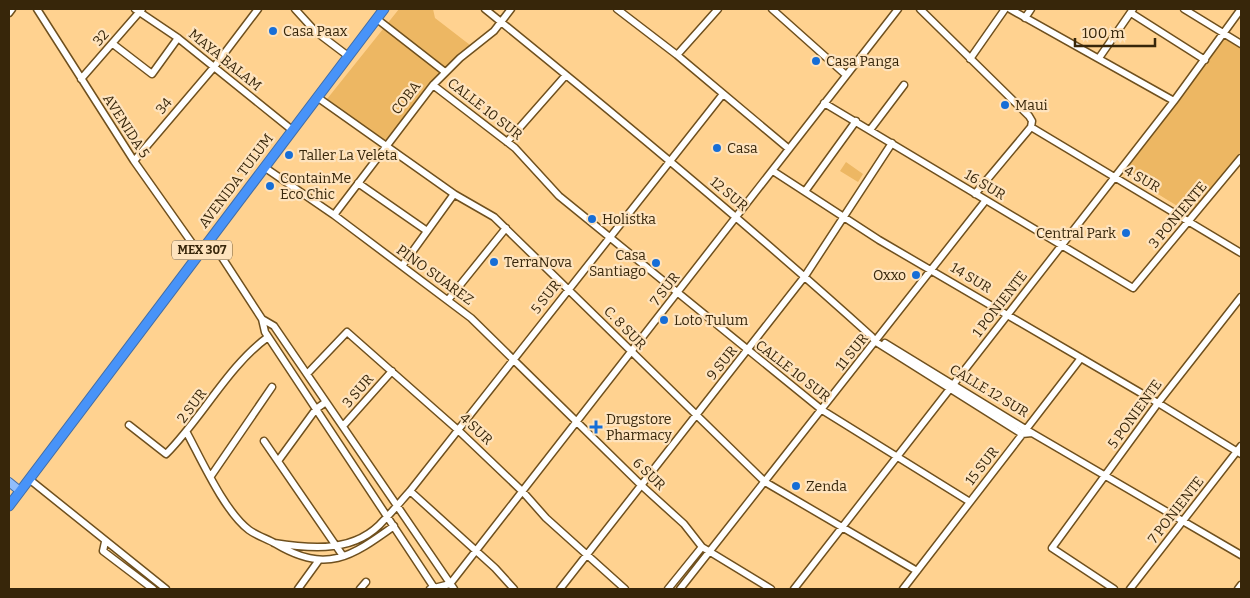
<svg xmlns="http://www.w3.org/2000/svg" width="1250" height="598" viewBox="0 0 1250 598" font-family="Bitter,serif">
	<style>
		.green { fill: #edb763 }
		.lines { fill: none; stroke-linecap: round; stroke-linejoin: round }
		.minor-casing { stroke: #6f501e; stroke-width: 9 }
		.major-casing { stroke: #426da5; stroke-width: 10 }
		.highway-casing { stroke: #426da5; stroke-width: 11 }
		.minor { stroke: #fff; stroke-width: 6 }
		.major { stroke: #91befb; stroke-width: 8 }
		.highway { stroke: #4893f8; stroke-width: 9 }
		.poi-dot { fill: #166ed7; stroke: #fee3bd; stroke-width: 2 }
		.labels { text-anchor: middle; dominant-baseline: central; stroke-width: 4.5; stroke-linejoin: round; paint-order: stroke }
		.shield { fill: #fee3bd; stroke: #735f40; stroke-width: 1 }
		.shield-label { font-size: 12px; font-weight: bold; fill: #37260a }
		.poi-label { font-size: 14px; fill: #37260a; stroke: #fee3bd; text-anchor: start }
		.street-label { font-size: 14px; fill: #37260a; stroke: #fee3bd }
	</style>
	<rect width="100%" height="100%" fill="#ffd290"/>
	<path class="green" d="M399,9H433L435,18L470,45L460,52L384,142L327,99Z
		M1224,38L1241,48V151L1192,215L1122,172Z
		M846,162L863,174L858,182L840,171Z"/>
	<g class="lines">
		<g class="minor-casing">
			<path id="minor" d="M37,9L134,161L199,253
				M135,9L178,38L292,130
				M295,9L315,31L348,56
				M485,9C616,115 746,223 871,336L876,342L1022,434L1032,433
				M617,9L677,55L789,149
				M772,9L846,75
				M920,9L1029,116L1032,121L1031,127L975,194
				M1010,9L1174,101
				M1184,9L1241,44
				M9,13L12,9
				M1131,13L1205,60
				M1025,18L1031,9
				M377,19L445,72
				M113,44L152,74L178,38
				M677,55L718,9
				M1099,58L1133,9
				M970,59L1005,9
				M81,79L142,9
				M433,85L515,148L559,196L822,410L970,502
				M317,97L454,194L494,217L765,482L917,571
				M824,103L1133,288L1241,158
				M1031,127L1241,253
				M870,130L904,85
				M507,142L566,75
				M134,161L214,67L258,9
				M264,167L334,215L471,318L641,485L684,524L702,547L771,589
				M773,171L879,240L1158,403L1241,454
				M358,183L427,231
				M806,190L856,121
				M334,215L433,85L460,58L494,31L511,9
				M210,239L262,319L265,332L435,589
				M402,266L454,194
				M448,300L506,228
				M262,319L274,326L454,589
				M885,343L1032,433L1241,555
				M307,374L347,332L458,430L523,492L546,518L625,589
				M129,425L166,454C202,418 228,366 268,337
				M343,426L392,371
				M187,433C202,461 225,512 249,530C257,536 268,539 276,544C326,574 351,557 394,526
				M264,441L343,556
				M278,461L316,409L326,402
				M211,476L272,387
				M29,479L166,589
				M410,491L495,568L514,589
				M105,542L103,551L153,589
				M274,543C312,549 356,553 384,520C393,511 401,501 410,491L723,94
				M298,589L319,560
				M360,589L366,582
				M430,589L450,584L898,9
				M560,589L805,276L892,143
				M668,589L702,547
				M680,589L986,200
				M794,589L1174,101L1241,9
				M903,589L1081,358
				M1114,589L1052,548L1158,403L1241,297
				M1130,589L1241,446
				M1238,589L1241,585"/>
		</g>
		<g class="major-casing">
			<path id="major" d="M9,482L20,491"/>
		</g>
		<g class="highway-casing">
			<path id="highway" d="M9,506L384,9"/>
		</g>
		<use href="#minor" class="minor"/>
		<use href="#major" class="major"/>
		<use href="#highway" class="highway"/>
	</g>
	<g class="poi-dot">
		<circle cx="273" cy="31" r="5"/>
		<circle cx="816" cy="61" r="5"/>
		<circle cx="1005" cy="105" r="5"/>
		<circle cx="717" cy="148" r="5"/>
		<circle cx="289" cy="155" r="5"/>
		<circle cx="270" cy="186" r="5"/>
		<circle cx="592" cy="219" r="5"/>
		<circle cx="1126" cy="233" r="5"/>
		<circle cx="494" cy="262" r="5"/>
		<circle cx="656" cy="263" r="5"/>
		<circle cx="916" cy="275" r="5"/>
		<circle cx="664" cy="320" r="5"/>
		<path d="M593.5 419.5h5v5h5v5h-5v5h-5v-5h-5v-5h5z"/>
		<circle cx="796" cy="486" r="5"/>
	</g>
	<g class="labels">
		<rect class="shield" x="172" y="240.5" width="60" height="19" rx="4"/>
		<g class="shield-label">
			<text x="202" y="250">MEX 307</text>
		</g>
		<g class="poi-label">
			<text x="283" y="31">Casa Paax</text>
			<text x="826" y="61">Casa Panga</text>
			<text x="1015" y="105">Maui</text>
			<text x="727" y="148">Casa</text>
			<text x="299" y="155">Taller La Veleta</text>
			<text x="280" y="178">ContainMe<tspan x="280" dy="16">Eco Chic</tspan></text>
			<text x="602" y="219">Holistka</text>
			<text x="1116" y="233" text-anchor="end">Central Park</text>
			<text x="646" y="255" text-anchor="end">Casa<tspan x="646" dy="16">Santiago</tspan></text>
			<text x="504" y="262">TerraNova</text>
			<text x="906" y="275" text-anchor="end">Oxxo</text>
			<text x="674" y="320">Loto Tulum</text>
			<text x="606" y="419">Drugstore<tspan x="606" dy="16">Pharmacy</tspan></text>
			<text x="806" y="486">Zenda</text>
		</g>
		<g class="street-label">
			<text transform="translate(101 38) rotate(-49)">32</text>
			<text transform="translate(225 60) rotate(39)">MAYA BALAM</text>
			<text transform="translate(406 98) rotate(-52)">COBA</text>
			<text transform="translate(164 106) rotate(-50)">34</text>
			<text transform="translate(485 109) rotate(38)">CALLE 10 SUR</text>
			<text transform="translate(126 126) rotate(57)">AVENIDA 5</text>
			<text transform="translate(1142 179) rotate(30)">4 SUR</text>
			<text transform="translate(236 181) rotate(-53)">AVENIDA TULUM</text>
			<text transform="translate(985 185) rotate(31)">16 SUR</text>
			<text transform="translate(729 194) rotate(40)">12 SUR</text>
			<text transform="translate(1178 215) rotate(-50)">3 PONIENTE</text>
			<text transform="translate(435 275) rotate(36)">PINO SUAREZ</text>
			<text transform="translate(971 278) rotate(31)">14 SUR</text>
			<text transform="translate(665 289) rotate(-52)">7 SUR</text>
			<text transform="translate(546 297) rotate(-52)">5 SUR</text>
			<text transform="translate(1000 304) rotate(-52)">1 PONIENTE</text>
			<text transform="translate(625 328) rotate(46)">C. 8 SUR</text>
			<text transform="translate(852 352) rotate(-51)">11 SUR</text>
			<text transform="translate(722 363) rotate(-51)">9 SUR</text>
			<text transform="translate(793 371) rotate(38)">CALLE 10 SUR</text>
			<text transform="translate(358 391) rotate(-49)">3 SUR</text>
			<text transform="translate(989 391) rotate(31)">CALLE 12 SUR</text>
			<text transform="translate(192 406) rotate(-53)">2 SUR</text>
			<text transform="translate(1135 414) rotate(-54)">5 PONIENTE</text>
			<text transform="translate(476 429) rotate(43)">4 SUR</text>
			<text transform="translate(982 466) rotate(-52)">15 SUR</text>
			<text transform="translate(649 474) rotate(44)">6 SUR</text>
			<text transform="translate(1176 510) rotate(-52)">7 PONIENTE</text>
		</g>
	</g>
	<rect width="1250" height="598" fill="none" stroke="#37260a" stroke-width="20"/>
	<path d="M1075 38v8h80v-8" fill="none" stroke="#37260a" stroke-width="2.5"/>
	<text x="1082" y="38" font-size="15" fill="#37260a" stroke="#fee3bd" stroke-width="4" paint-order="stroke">100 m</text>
</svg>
